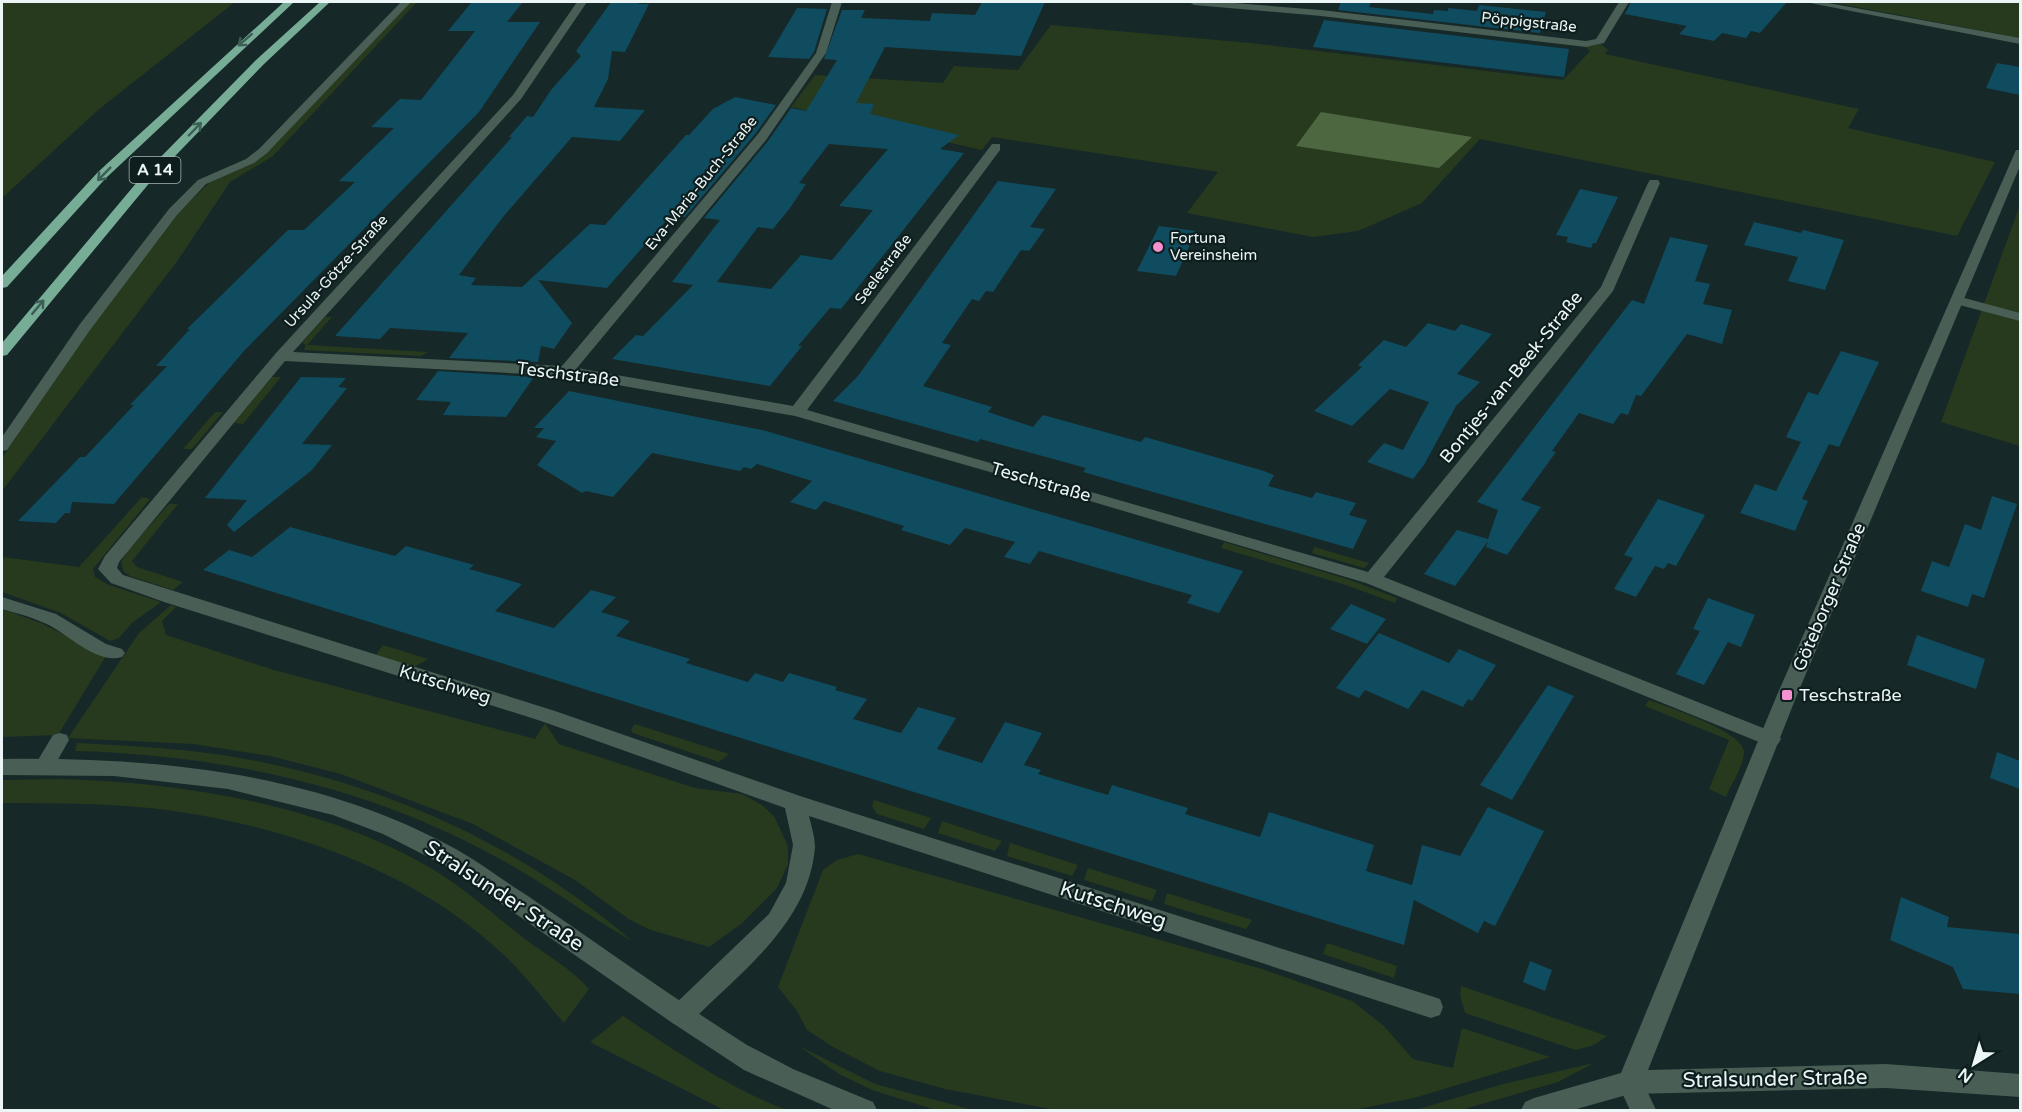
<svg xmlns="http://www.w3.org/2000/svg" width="2022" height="1112" viewBox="0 0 2022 1112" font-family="'Varela Round',sans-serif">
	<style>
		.green { fill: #273a1e }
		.forest { fill: #4d6740 }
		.building { fill: #0f4c5f; fill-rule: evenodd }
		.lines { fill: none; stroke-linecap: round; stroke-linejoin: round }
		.service { fill: #495e54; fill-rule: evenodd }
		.minor { fill: #495e54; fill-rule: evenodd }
		.tertiary { fill: #495e54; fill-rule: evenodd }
		.motorway { fill: #77ad96; fill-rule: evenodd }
		.oneway { stroke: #3d5e54 }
		.poi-dot { fill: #f790ce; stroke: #0e1e1e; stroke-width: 2 }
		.labels { text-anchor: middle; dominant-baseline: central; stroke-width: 4.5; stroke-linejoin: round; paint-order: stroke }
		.far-street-label { font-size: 15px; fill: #ebf5f5; stroke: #0e1e1e }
		.far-poi-label { font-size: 15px; fill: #ebf5f5; stroke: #0e1e1e; text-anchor: start }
		.shield { fill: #0e1e1e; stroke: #a9b4b4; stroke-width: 1.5 }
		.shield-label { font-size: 16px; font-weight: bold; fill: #ebf5f5 }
		.street-label { font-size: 18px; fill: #ebf5f5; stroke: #0e1e1e }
		.poi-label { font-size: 18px; fill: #ebf5f5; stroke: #0e1e1e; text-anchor: start }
		.near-street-label { font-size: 21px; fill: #ebf5f5; stroke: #0e1e1e }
	</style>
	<rect width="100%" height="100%" fill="#172828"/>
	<path class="green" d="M2,2H235L98,110L2,198Z
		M410,2H417L273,156L230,182L178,260L2,491V458L91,326L180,211L210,182L251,164Z
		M1830,2H2020V38Z
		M1051,25L1250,43L1563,80L1590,51L1585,46L1601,44L1608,50L1605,54L1859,109L1848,128L1995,162L1957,236L1480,139L1422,203L1358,231L1313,237L1187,213L1218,172L992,137L982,150L791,107L815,75L943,83L954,66L1018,70Z
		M2020,205V446L1941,422Z
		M325,317H332L307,345L428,352L421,356L304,350L306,345L302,343Z
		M272,377H281L243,424L234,423Z
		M215,412H223L192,449H183Z
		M142,497L150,499L93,569L95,577L109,585L161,602L132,623L119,638L110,641L61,613L2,592V557L79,567Z
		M169,504H178L132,561L137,567L183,582L173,590L130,576L124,572L121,562L128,550Z
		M1224,542L1350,580L1397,598L1395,603L1346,585L1221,548Z
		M1314,547L1369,563L1364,568L1312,553Z
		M171,605L176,607L162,621L166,635L274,670L535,739L545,723L559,744L695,788L742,794L762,805L774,816L788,846V864L777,888L741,924L709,947L651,930L630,920L575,880L473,824L341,774L270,756L193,744L68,738L139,633Z
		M2,609L41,623L106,656L58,735L2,737Z
		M383,645L428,659L414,667L376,655Z
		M1649,700C1667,707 1746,732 1744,753C1743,767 1731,784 1726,797L1709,789L1729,740L1645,706Z
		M635,724L729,754L719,762L633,733L631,730Z
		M77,743C115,745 153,747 191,751C351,769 510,835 632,941C590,917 551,888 509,864C377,788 226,755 75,751Z
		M58,779C183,782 325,805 434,870C467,890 495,916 525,939C546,955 572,969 589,989L564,1023C544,1000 525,975 504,955C417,872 292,828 174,811C117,803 59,803 2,803V780Z
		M874,800L931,818L924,829L877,814L872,806Z
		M942,821L1002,841L995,851L938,833Z
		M1010,843L1078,865L1072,876L1007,856Z
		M858,854L1262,969L1352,1001L1384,1026L1413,1059L1453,1068L1462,1028L1550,1057L1414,1098L1353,1110H1056L945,1089L880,1071L833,1047L807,1030L797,1011L778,987L823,870L837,860Z
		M1088,868L1157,890L1152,901L1084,880Z
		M1167,893L1252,920L1246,929L1164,904Z
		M1327,943L1397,966L1394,978L1323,954Z
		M1461,986L1607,1036L1594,1045L1576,1050L1465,1013L1460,995Z
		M623,1016C676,1051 728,1088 787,1110H724L590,1042Z
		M799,1046L875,1084L973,1110H936L872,1090L839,1074Z
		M1594,1063L1558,1082L1461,1110H1415L1503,1084Z"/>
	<path class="forest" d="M1321,112L1472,137L1439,168L1296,146Z"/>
	<path class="building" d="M611,2H640L638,4H649L625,52L612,51L608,79L594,107L645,110L620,141L572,137L503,217L459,275L476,278L471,285L522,287L590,224L605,225L686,135H689L713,109L735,97L776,105L756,133L685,217L671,215L607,288L538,280L572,323L554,349L541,346L538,362L449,358L468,333L390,328L380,339L335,336L512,137H509L527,116L533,117L551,90L581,56L576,51Z
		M982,2H1045L1021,56L885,47L856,103L874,104L870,114L959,135L940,149L964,153L841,309L830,308L798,346H802L770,386L612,359L636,335L643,336L693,285L672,282L720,220L704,218L768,141L791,108L806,111L837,60L824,59L842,10H865L861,18L930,21L932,13L975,15ZM829,144L888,149L839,206L873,210L832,260L801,255L771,289L717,282L758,227L773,229L790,208L806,184L799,183Z
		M1341,2H1371L1369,7L1433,14L1434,10L1448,11V8L1477,11L1479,5L1546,12L1540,33L1338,10Z
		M1631,2H1787L1760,33L1751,31L1746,38L1722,33L1714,41L1679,34L1687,26L1625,14Z
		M471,3H522L507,22H540L479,112L244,351L114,504L72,502L70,513H65L56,523L18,521L80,457H85L134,405H130L167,366H156L190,329H187L288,230H304L355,182L339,181L394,128L371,127L400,99L421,100L475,31H448Z
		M797,8L827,9L814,52L809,59L768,57Z
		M1324,20L1569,49L1564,77L1313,47Z
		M1997,63L2020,67V95L1986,88Z
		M998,181L1056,189L1030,227L1045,229L1029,251L1021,250L993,292L986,291L979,301L972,299L942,343L951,345L923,386L992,407L988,412L1033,427L1043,415L1141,442L1145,437L1264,471L1274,475L1268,486L1312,498L1316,492L1356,503L1349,515L1367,520L1353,549L1083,472L1086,468L980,439L978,442L833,401L858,376Z
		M1580,189L1618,197L1596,243H1593L1591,248L1566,242L1568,237L1556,235Z
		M1754,222L1801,233L1803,230L1844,240L1825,290L1788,281L1798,257L1744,245Z
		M1159,226L1196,231L1176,276L1137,271Z
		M1670,237L1708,245L1695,281L1710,284L1703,304L1732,310L1722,344L1687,334L1641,396L1636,395L1628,415L1621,413L1613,424L1579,413L1552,451L1556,452L1521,500L1541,507L1507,555L1486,547L1488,541L1455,586L1424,574L1457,530L1488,539L1498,510L1477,502L1632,300L1644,304Z
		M1428,323L1455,331L1461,324L1492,334L1457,374L1480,382L1456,406L1424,465L1413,479L1367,462L1384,443L1403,450L1429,402L1390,389L1352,426L1314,411L1362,367L1358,365L1384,340L1406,347Z
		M1841,351L1879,362L1839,447L1829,444L1802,499L1808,501L1795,531L1740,513L1755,484L1776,491L1801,442L1786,437L1808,392L1818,395Z
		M438,371L534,377L506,417L443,415L451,402L416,400Z
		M301,377L346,378L338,387L347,388L302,444L332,445L312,470L234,532L227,525L247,500L205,498Z
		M569,391L766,431L1243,571L1219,613L1187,603L1192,595L1039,551L1030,564L1004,557L1015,542L965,528L950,545L901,530L904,526L824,501L816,510L790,502L812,481L757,464L751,469L744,467L740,471L652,453L613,497L586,491L582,493L537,465L556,441L536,437L544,428H534Z
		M1992,496L2017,504L1984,598L1972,594L1968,607L1921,591L1932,561L1949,567L1965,524L1981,530Z
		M1658,499L1705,515L1676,566L1668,563L1664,569L1655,566L1636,597L1614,589L1633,558L1624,555Z
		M290,527L395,556L406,546L474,565L469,569L522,584L495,611L554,628L591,590L616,597L601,612L630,621L616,636L690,659L686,663L748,682L755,673L783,682L789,673L837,687L835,690L867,699L853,719L901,733L918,707L956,718L937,749L982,763L1005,722L1042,733L1024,765L1041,770L1038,774L1108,795L1112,785L1188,808L1185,814L1260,837L1269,812L1374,845L1366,871L1412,885L1422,845L1460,856L1488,807L1544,831L1495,926L1484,921L1478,933L1414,900L1404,945L203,570L229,550L252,557Z
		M1708,598L1755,615L1741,647L1728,642L1704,685L1676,674L1700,631L1693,629Z
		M1351,604L1386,619L1367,644L1330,629Z
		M1379,633L1449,663L1459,649L1496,665L1472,701L1468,699L1463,707L1422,690L1408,709L1365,690L1359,698L1336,688Z
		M1917,635L1985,659L1976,689L1907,665Z
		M1548,685L1574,696L1512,800L1480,785Z
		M1997,752L2020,761V789L1990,778Z
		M1901,897L1949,917L1947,927L2020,934V994L1963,989L1953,967L1890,940Z
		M1530,961L1552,970L1545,991L1523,982Z"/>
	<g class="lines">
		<path class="service" d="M401,2H411L267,153L254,163L206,184L177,215L90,330L7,450L2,451V437L80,324L169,209L198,180L246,159L259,149Z
			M1957,296L2020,313V321L1952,303L1950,300Z
			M2,597L56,614L106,644L122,649L125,653L122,657C95,665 66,631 42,622C29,616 15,613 2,609Z
			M60,733L67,735L69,740L52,770L45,772L38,770L35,765L53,735Z"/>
		<path class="minor" d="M577,2H587L521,99L293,352L562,366L758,134L816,53L832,2H842L826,53L766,140L577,368L793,406L992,144H1000V150L807,410L1368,572L1601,287L1648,183L1650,180H1658L1660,183L1613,291L1384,577L1778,734L1781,739L1778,744L1771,746L1764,744L1366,583L1053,490L795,416L566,376L285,361L119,562L117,568L123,575L555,711L803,797L1431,996L1440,999L1443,1007L1440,1015L1431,1018L809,816C811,825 815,837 815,847C809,924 740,972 690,1023L681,1026L672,1023L669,1015L672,1007L769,914L786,883L793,845L785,808L541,721L164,602L111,583L98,569L105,556L276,353L513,95Z
			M1189,2H1222L1321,10L1586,41L1596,39L1619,2H1629L1604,43L1586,47L1321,16L1194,5Z
			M1805,2H1823L2020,38V44Z
			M1630,1070L1639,1074L1656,1110H1630L1617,1082L1621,1074Z"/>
		<path class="tertiary" d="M2016,150H2020V166L1797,695L1648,1070L1886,1064L2020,1074V1097L1886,1088L1630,1094L1573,1110H1521L1525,1102L1534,1098L1621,1073L1777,695Z
			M2,759C155,757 315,772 452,847C478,861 501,879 525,894C599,944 671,997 747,1045L793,1069L873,1102L877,1110H834L744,1070L671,1022L450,868L383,834L333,815L228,789L114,776L2,775Z"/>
		<path class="motorway" d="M284,2H294L106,178L7,287L2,288V276L98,172Z
			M320,2H330L264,64L151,181L7,355L2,356V343L143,175L256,60Z"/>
	</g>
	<defs><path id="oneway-shaft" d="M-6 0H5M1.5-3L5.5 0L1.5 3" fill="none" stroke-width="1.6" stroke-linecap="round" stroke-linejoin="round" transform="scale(1.5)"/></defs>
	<g class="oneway">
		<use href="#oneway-shaft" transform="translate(245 40) rotate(139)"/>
		<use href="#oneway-shaft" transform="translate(195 129) rotate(-46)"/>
		<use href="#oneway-shaft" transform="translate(104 174) rotate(135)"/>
		<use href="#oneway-shaft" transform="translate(38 307) rotate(-50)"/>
	</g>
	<g class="poi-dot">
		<circle cx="1158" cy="247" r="6"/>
		<rect x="1781" y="689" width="12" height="12" rx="3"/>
	</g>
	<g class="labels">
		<g class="far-street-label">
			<text transform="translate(1529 22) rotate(6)">Pöppigstraße</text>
			<text transform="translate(701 183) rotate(-51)">Eva-Maria-Buch-Straße</text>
			<text transform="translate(883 269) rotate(-53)">Seelestraße</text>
			<text transform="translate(336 271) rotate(-48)">Ursula-Götze-Straße</text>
		</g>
		<g class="far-poi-label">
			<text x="1170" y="238">Fortuna<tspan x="1170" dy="17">Vereinsheim</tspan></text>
		</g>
		<rect class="shield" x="129.5" y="157" width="51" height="26" rx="4.5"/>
		<g class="shield-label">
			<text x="155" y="170">A 14</text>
		</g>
		<g class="street-label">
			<text transform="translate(568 374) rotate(7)">Teschstraße</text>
			<text transform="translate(1511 377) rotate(-51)">Bontjes-van-Beek-Straße</text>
			<text transform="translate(1041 482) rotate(16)">Teschstraße</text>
			<text transform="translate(1829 597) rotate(-67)">Göteborger Straße</text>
			<text transform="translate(445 684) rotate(17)">Kutschweg</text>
		</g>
		<g class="poi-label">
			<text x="1799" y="695">Teschstraße</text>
		</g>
		<g class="near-street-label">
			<text transform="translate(504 896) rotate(33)">Stralsunder Straße</text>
			<text transform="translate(1113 905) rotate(18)">Kutschweg</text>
			<text transform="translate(1775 1079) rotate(-1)">Stralsunder Straße</text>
		</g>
	</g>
	<rect width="2022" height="1112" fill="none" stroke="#ebf5f5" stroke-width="6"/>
	<g transform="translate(1974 1064) rotate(217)" stroke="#0e1e1e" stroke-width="4.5" paint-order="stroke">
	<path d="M0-4.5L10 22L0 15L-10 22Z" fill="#ebf5f5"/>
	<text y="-9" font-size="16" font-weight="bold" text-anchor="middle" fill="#ebf5f5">N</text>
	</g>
</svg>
